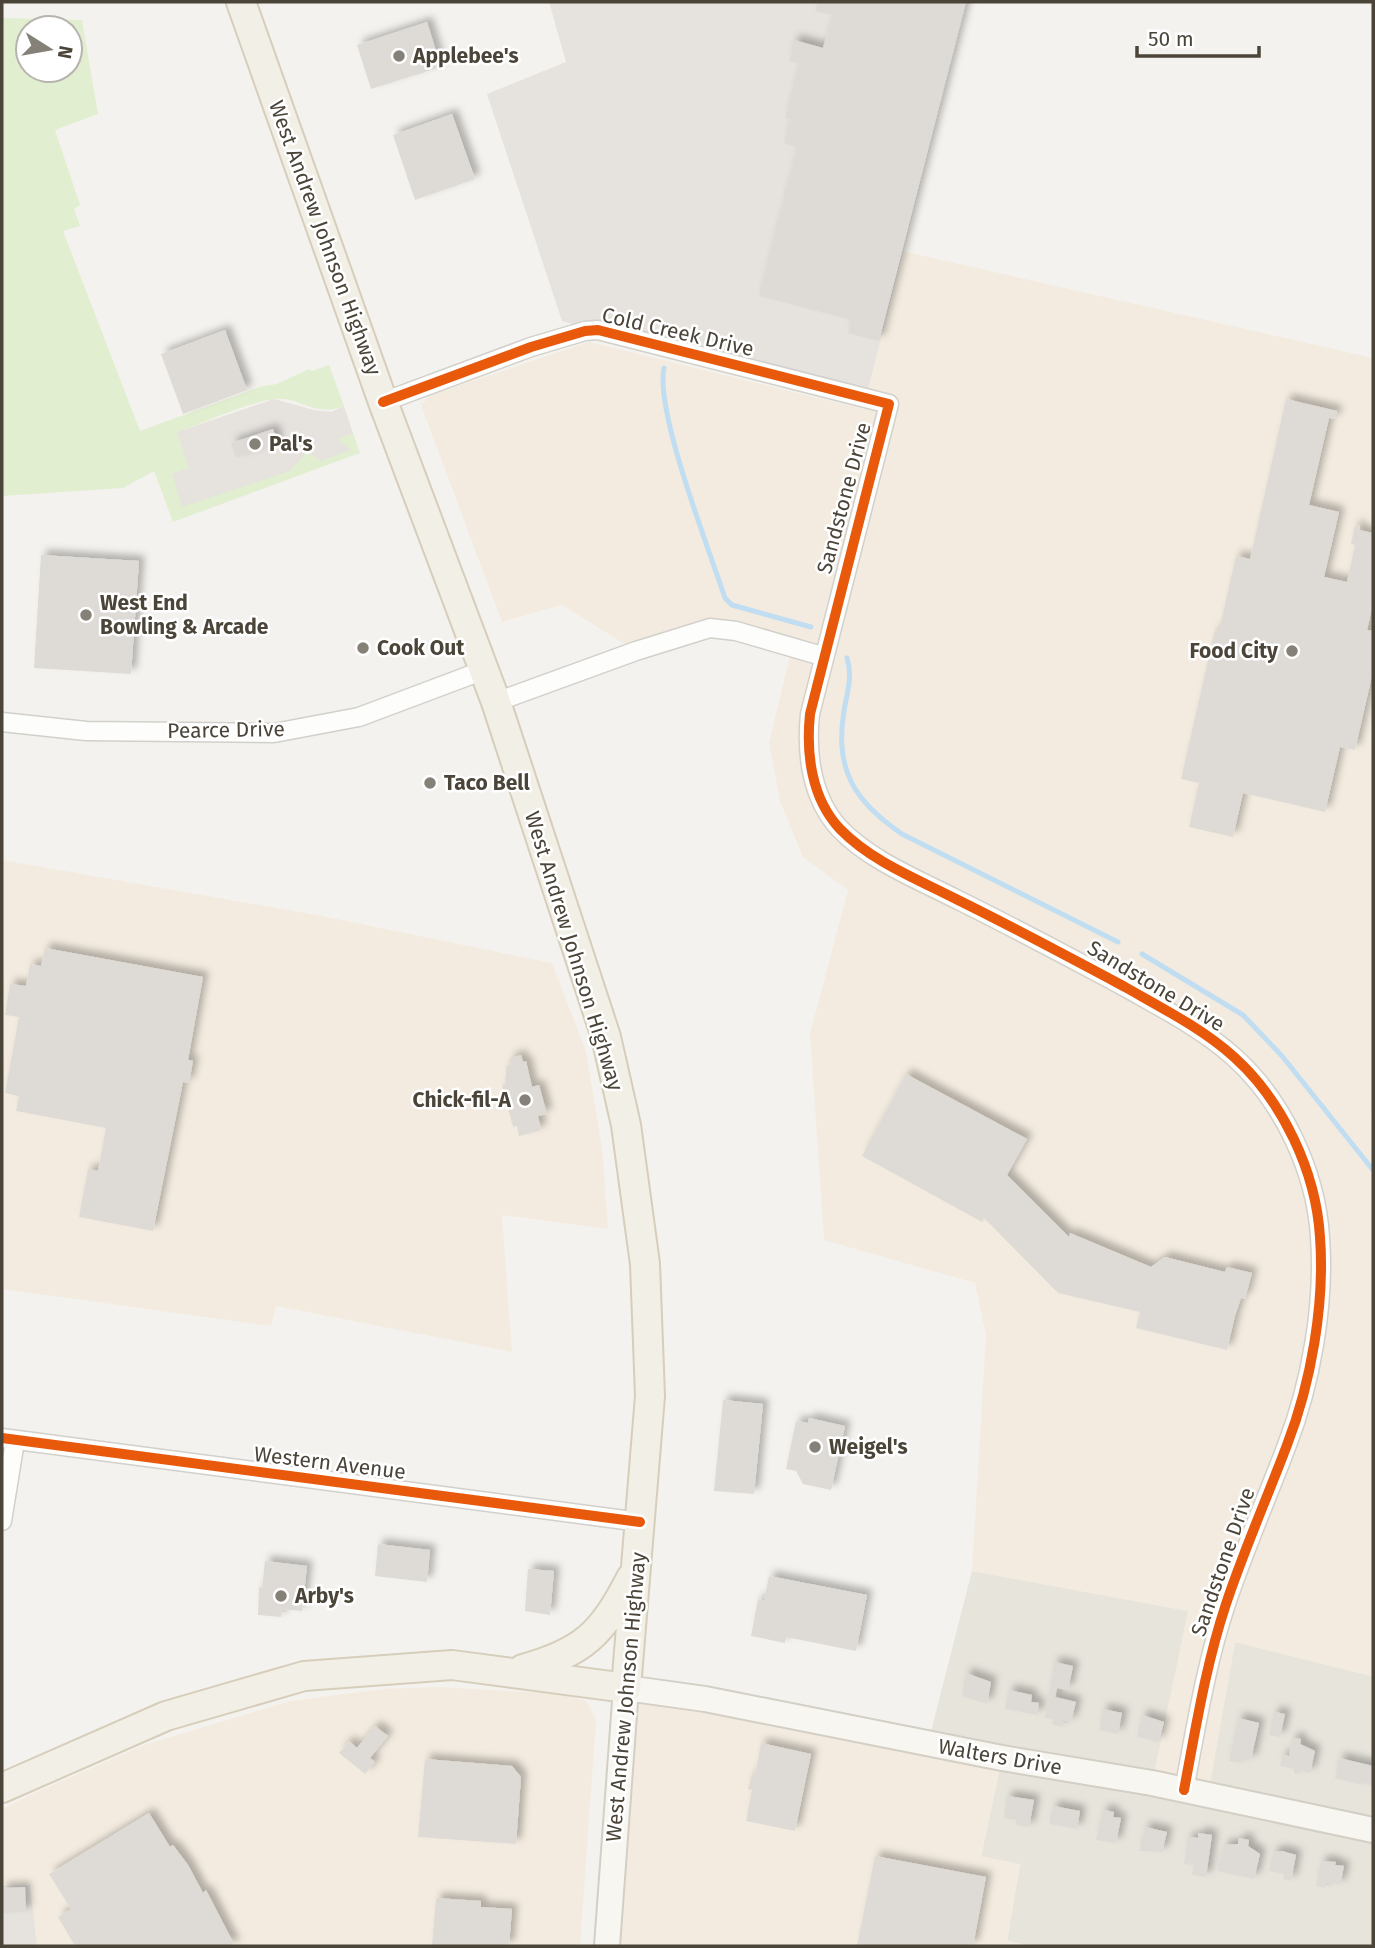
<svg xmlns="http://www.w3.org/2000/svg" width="1375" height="1948" viewBox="0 0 1375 1948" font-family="'Fira Sans',sans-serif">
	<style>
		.residential { fill: #e7e4dc }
		.commercial { fill: #f3ebdf }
		.industrial { fill: #e6e2de }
		.green { fill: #e1eecf; fill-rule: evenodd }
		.parking { fill: #e6e3df }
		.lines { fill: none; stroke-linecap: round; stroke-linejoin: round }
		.stream { stroke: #c0ddf1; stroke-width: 5 }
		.building { fill: #dedbd6; filter: url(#shadow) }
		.street-casing { stroke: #d2d0cb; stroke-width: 21 }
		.secondary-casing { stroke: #d3cfc5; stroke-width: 28 }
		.primary-casing { stroke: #d6cebb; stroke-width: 32 }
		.street { stroke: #fdfdfc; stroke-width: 18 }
		.secondary { stroke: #f7f6f1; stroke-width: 24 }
		.primary { stroke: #f2efe6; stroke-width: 28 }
		.cycleway-casing { stroke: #fff; stroke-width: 15 }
		.cycleway { stroke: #e8590c; stroke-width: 10 }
		.poi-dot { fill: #868178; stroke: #fff; stroke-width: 2.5 }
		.labels { text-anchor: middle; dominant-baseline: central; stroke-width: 5; stroke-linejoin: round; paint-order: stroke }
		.poi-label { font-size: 21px; font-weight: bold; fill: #4b4439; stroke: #fff; text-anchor: start }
		.street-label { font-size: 21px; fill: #4b4439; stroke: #fff }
	</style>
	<defs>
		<filter id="shadow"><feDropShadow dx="5.5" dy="-5.5" stdDeviation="3.5" flood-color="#0004"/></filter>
	</defs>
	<rect width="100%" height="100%" fill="#f4f2ee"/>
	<path class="residential" d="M972,1571L1189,1611L1153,1782L1208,1794L1235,1642L1372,1676L1373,1673V1946H1031L1007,1941L1020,1865L981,1857L1002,1758L928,1743Z"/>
	<path class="commercial" d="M902,251L1373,358V1107L1370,1120L1373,1122V1673L1372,1676L1235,1642L1208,1795L1152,1783L1188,1611L972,1571L986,1335L975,1283L824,1240L810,1034L848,890L803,857L780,801L769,743L792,647L736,631L636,651L562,605L502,622L421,405L431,395L589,342L864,409Z
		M2,860L322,916L552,963L586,1051L602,1148L608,1229L502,1215L512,1352L276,1306L271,1326L2,1289Z
		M436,1687L566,1694L587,1702L596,1720L580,1946H37L30,1885L2,1886V1809L32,1794L147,1744L290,1701L384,1689Z
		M626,1688L1002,1758L981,1856L1020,1864L1007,1941L1031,1946H609Z"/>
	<path class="industrial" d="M549,2H966L866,398L562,321L487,94L566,62Z
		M30,1885L37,1946H2V1886Z"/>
	<path class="green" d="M2,18L82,20L98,114L55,130L80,205L74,209L80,226L63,231L140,431L263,386L277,384L309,369L312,371L329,365L344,406C314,418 302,397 276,399C250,401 204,423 177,432L304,454L350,449L337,439L353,433L360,453L173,522L154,471L123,488L2,496ZM28,28H70V70H28Z"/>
	<path class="parking" d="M274,399L314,410L331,412L344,406L353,433L338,439L351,450L321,461L307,452L290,471L182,507L172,474L189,468L177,432Z"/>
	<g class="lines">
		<path class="stream" d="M664,368C655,412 709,549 725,598L732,605L811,627
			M847,658C853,677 847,692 844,711C834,770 855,802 902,834L1118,942
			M1142,954L1243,1015L1282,1056L1373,1170"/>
	</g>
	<path class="building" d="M818,2H966L879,341L848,333L851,320L759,296L797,147L784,143L790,119L785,118L799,63L789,61L794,40L823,48L832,15L815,11Z
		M427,22L441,67L371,89L357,45Z
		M452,114L475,179L415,200L393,135Z
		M225,330L247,390L183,414L161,354Z
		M1286,399L1337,411L1335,419L1329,418L1309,505L1339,512L1324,577L1347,582L1355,545L1351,544L1355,525L1360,526L1359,530L1373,533V603L1367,630L1373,631V671L1355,750L1340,747L1325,812L1243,793L1233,837L1189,827L1199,783L1181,779L1215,630L1219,631L1236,556L1250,559Z
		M273,429L278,444L236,458L231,443Z
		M41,555L139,561L131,674L34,668Z
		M45,948L203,977L188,1060L193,1061L189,1083L183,1082L153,1231L79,1217L88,1169L98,1171L106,1128L16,1111L19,1096L5,1093L19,1017L5,1015L10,984L26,986L30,964L41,966Z
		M521,1055L523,1062L526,1061L532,1087L539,1085L547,1114L538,1116L541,1130L519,1136L517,1126L513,1127L502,1085L506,1084V1066L511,1065L509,1059Z
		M906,1074L1027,1139L1007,1175L1069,1237L1070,1233L1151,1267L1165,1257L1225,1272L1227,1267L1252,1273L1245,1299L1241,1298L1235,1316L1227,1350L1136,1328L1140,1312L1058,1293L984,1218L982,1222L862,1156Z
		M723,1400L763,1404L754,1494L714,1491Z
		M809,1418L845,1426L831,1490L803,1484L796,1471L786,1469L796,1421L808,1423Z
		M378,1544L430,1550L427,1582L375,1576Z
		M265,1561L307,1566L302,1611L282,1609L281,1617L258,1615L259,1587L262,1588Z
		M528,1569L554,1571L550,1615L525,1611Z
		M769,1576L867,1595L856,1651L786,1637L785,1643L751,1636L758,1599L764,1601Z
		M1054,1662L1073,1666L1068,1690L1057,1688L1055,1697L1076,1702L1071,1722L1063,1720L1062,1727L1052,1724L1053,1719L1045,1718Z
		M966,1673L991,1682L987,1704L962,1696Z
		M1009,1690L1032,1695L1031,1702L1039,1703L1037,1715L1005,1709Z
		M1103,1709L1122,1713L1118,1734L1099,1730Z
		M1274,1712L1285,1714L1280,1737L1269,1735Z
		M1142,1715L1164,1722L1159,1742L1137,1737Z
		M1238,1718L1259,1723L1251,1760L1242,1759L1241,1763L1229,1761Z
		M375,1726L388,1736L370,1758L375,1762L365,1774L339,1753L349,1741L357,1748Z
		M1292,1738L1301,1739L1300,1744L1315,1751L1310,1773L1300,1771L1299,1774L1294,1773V1769L1280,1766L1282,1755L1289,1756Z
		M761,1743L811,1754L795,1831L746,1821L752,1790L748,1789L752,1774L755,1775Z
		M1339,1758L1373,1766L1372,1785L1362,1783L1361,1785L1335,1778Z
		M425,1759L512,1766L521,1777L516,1844L418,1837Z
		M1007,1796L1034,1800L1029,1827L1015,1825L1016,1820L1004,1818Z
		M1053,1806L1080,1811L1077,1829L1049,1824Z
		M1103,1810L1114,1812L1113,1817L1121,1818L1116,1843L1096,1840Z
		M149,1813L170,1847L173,1845L188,1865L203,1893L206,1890L235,1946H75L58,1917L71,1909L49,1874Z
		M1145,1827L1167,1832L1162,1852L1139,1851Z
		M1198,1833L1212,1835L1206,1877L1192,1875L1194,1865L1184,1864L1188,1837L1198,1838Z
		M1239,1838L1249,1840L1248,1846L1260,1854L1254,1879L1217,1871L1224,1845L1238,1844Z
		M1282,1851L1296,1855L1291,1881L1283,1879L1284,1874L1269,1871L1273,1852Z
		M875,1856L986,1877L973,1946H857Z
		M1321,1861L1336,1862L1335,1865L1344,1866L1340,1885L1326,1882L1325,1888L1316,1886Z
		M25,1887L26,1912L2,1913V1888Z
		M436,1898L481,1901V1907L512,1909L509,1946H432Z"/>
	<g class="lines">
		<g class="street-casing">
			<path id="street" d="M383,402L531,347L585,331L598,330L889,404L810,714C806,753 811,798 840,829C871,861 917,879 956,899C1013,927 1069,957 1125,987C1162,1008 1203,1029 1234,1057C1283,1101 1316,1172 1320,1237C1325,1304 1311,1383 1287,1445C1267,1498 1244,1550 1226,1604C1206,1664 1196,1727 1184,1790
				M496,702L636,651L710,628L736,631L822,656
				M2,722L86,731L274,733L359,717L484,670
				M2,1438L640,1522
				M2,1521L15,1441"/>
		</g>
		<g class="secondary-casing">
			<path id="secondary" d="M607,1946L626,1688L705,1699L1002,1758L1152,1783L1373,1830"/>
		</g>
		<g class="primary-casing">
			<path id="primary" d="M523,1669C584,1652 602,1634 631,1578
				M2,1788L166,1716L304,1676L452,1665L626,1688L650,1396L645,1264L626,1125L606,1037L496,702L383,402L241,2"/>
		</g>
		<use href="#street" class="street"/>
		<use href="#secondary" class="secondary"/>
		<use href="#primary" class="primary"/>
		<g class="cycleway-casing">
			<path id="cycleway" d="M383,402L531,347L585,331L598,330L889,404L810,714C806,753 811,798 840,829C871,861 917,879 956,899C1013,927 1069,957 1125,987C1162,1008 1203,1029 1234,1057C1283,1101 1316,1172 1320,1237C1325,1304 1311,1383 1287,1445C1267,1498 1244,1550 1226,1604C1206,1664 1196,1727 1184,1790
				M2,1438L640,1522"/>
		</g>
		<use href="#cycleway" class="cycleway"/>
	</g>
	<g class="poi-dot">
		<circle cx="399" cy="56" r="7"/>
		<circle cx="255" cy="444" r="7"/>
		<circle cx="86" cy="615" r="7"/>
		<circle cx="363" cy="648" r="7"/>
		<circle cx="1292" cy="651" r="7"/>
		<circle cx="430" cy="783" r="7"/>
		<circle cx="525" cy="1100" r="7"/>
		<circle cx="815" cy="1447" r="7"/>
		<circle cx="281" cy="1596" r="7"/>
	</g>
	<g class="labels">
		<g class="poi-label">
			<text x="413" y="56">Applebee's</text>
			<text x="269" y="444">Pal's</text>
			<text x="100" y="603">West End<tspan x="100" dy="24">Bowling &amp; Arcade</tspan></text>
			<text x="377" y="648">Cook Out</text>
			<text x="1278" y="651" text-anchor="end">Food City</text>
			<text x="444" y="783">Taco Bell</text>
			<text x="511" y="1100" text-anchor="end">Chick-fil-A</text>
			<text x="829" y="1447">Weigel's</text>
			<text x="295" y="1596">Arby's</text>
		</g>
		<g class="street-label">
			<text transform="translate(325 238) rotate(70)">West Andrew Johnson Highway</text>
			<text transform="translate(678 332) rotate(13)">Cold Creek Drive</text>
			<text transform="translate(844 498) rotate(-75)">Sandstone Drive</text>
			<text transform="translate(226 730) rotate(-1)">Pearce Drive</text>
			<text transform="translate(574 951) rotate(73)">West Andrew Johnson Highway</text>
			<text transform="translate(1156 986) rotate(31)">Sandstone Drive</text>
			<text transform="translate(330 1463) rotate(7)">Western Avenue</text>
			<text transform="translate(1223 1562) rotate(-71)">Sandstone Drive</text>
			<text transform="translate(626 1697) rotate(-85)">West Andrew Johnson Highway</text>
			<text transform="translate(1000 1757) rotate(10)">Walters Drive</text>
		</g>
	</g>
	<rect width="1375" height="1948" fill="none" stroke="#4b4439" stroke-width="7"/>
	<g transform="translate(49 49) rotate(101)"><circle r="33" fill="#ffffff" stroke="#b7b4b0" stroke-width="2"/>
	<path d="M0-5L12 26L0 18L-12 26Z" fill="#868178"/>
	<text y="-10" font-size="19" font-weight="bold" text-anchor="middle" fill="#4b4439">N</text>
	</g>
	<path d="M1137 46v10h122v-10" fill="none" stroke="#4b4439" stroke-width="3.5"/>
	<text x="1148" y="46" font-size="21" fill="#4b4439" stroke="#ffffff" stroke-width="5" paint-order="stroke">50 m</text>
</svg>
